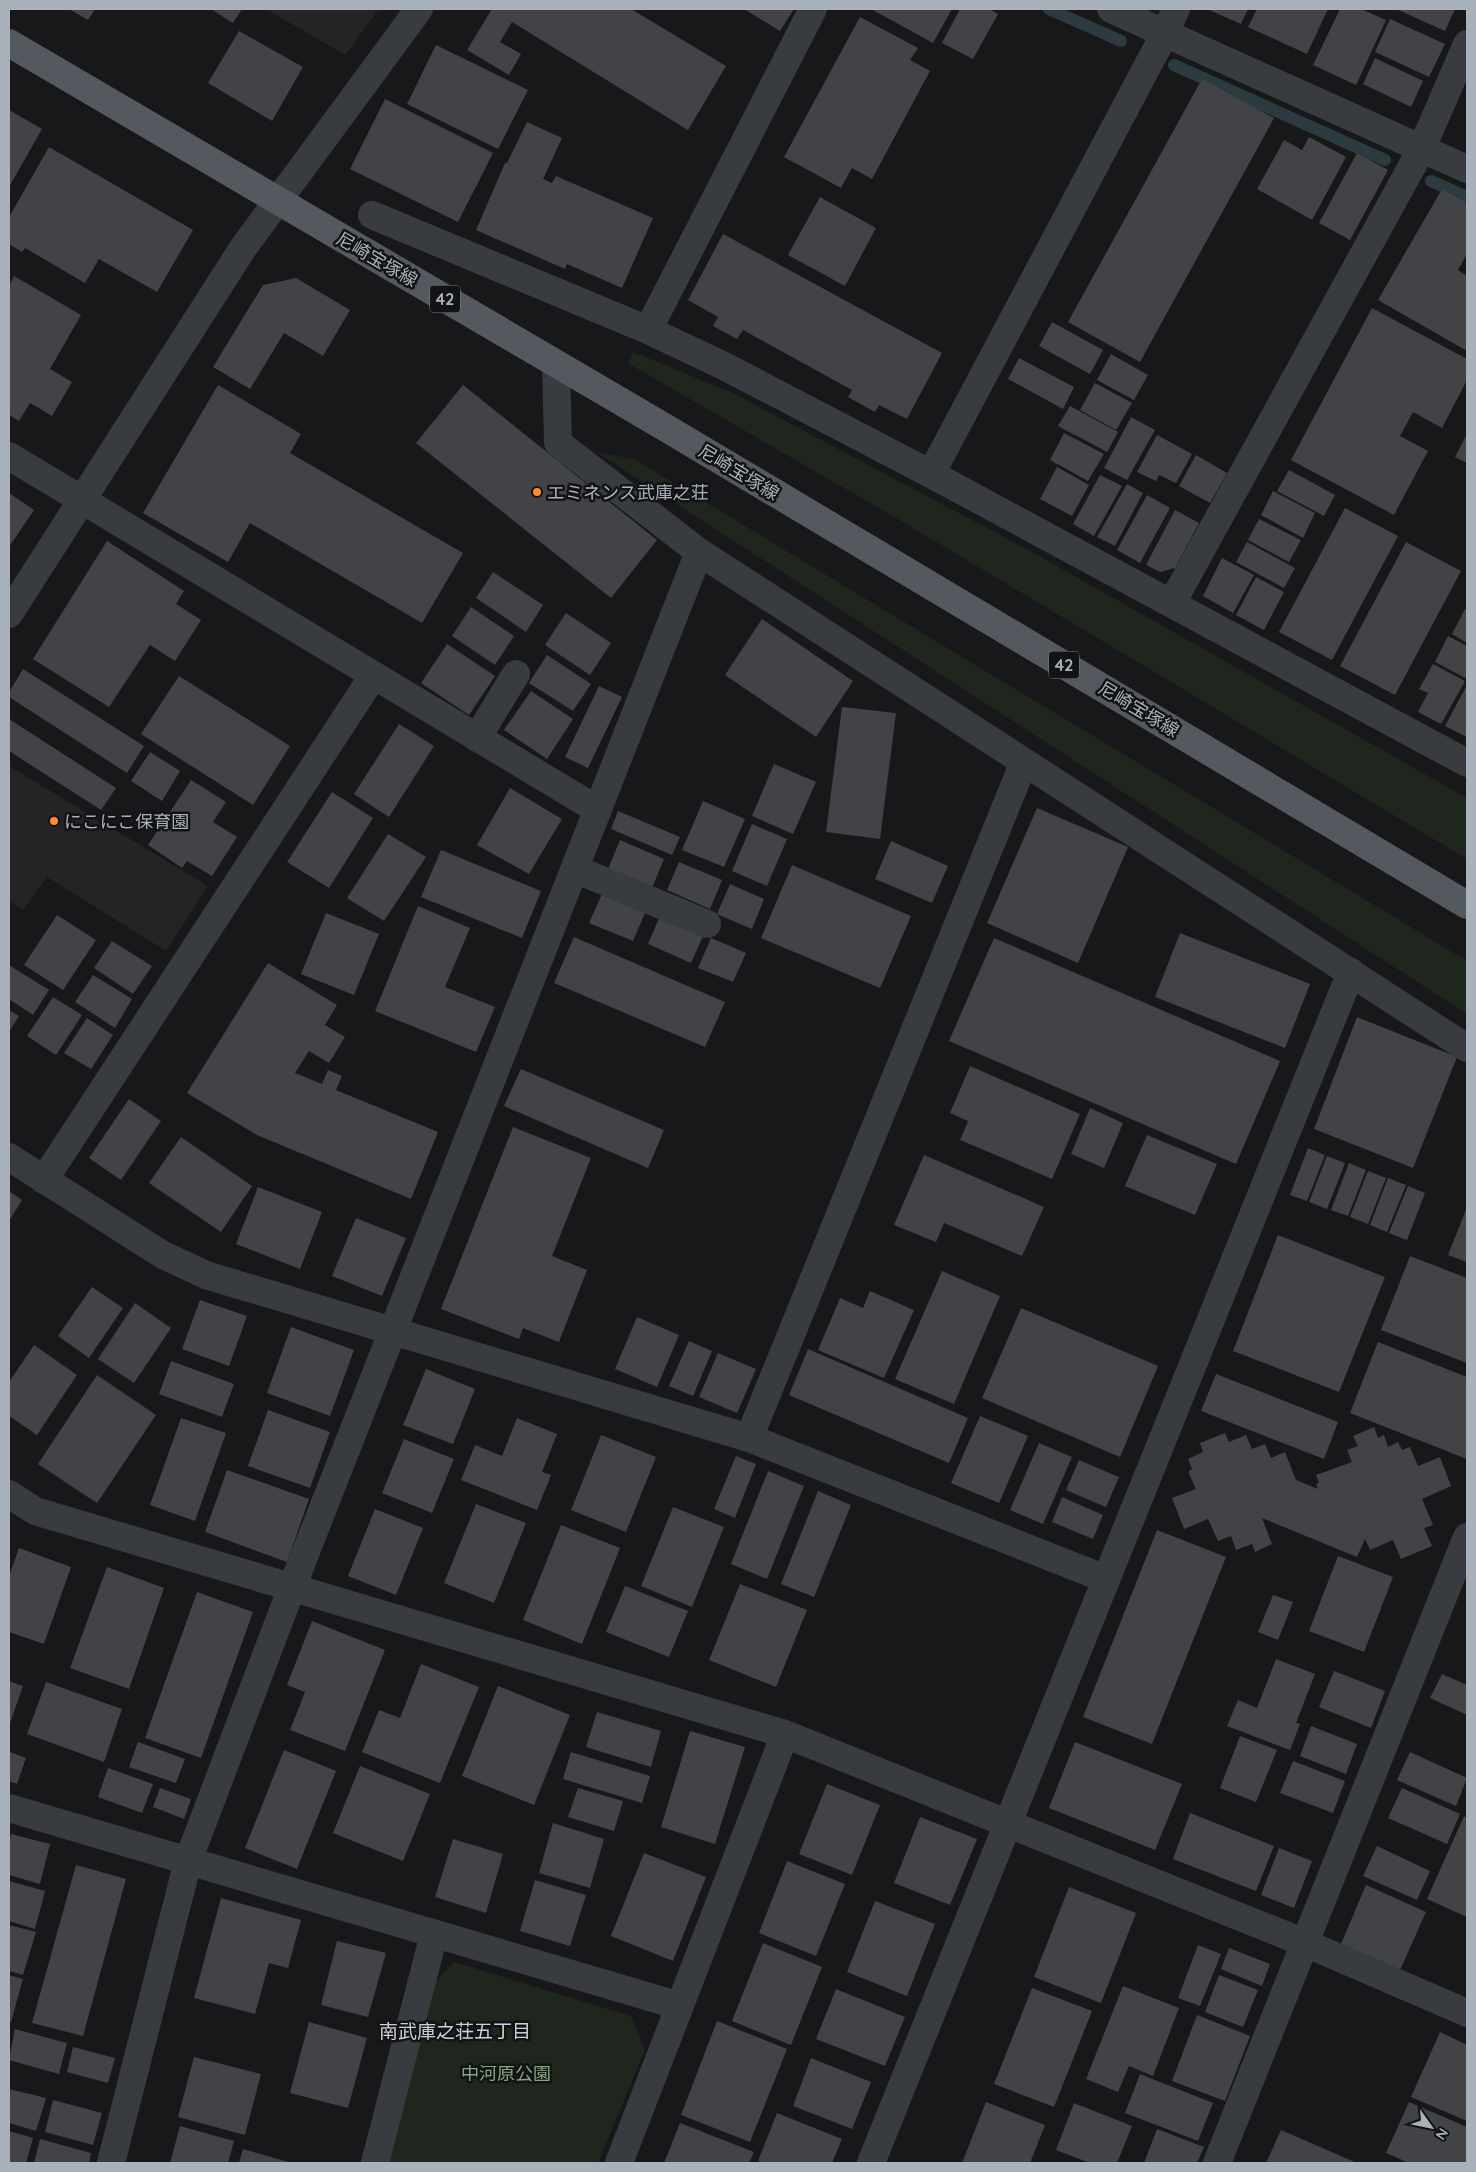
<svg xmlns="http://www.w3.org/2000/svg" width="1476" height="2172" viewBox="0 0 1476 2172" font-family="Quicksand,'Noto Sans JP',sans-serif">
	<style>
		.built { fill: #242427 }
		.green { fill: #1e261d }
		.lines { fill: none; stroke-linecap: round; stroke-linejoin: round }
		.stream { stroke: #2c3b40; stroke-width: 12 }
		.building { fill: #424347 }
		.minor { stroke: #383b40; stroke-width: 28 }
		.tertiary { stroke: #383b40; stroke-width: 28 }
		.primary { stroke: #54595f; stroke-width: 28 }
		.poi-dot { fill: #ff8c2b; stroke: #131315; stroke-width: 2 }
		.labels { text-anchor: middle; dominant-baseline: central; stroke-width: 5; stroke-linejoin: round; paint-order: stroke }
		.shield { fill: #131315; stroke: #7c8289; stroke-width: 1 }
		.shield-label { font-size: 16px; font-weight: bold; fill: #a9b2bb }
		.street-label { font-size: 18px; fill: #a9b2bb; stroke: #131315 }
		.poi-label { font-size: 18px; fill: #a9b2bb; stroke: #131315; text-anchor: start }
		.park-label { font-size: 18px; fill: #84a87e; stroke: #131315 }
		.neighbourhood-label { font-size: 19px; fill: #cad0d7; stroke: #131315 }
	</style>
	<rect width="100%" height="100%" fill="#18181a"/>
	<path class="built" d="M266,9H379L345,55Z
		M9,766L208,886L166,951L47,877L23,910L9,901Z"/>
	<path class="green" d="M633,352L731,392L1034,553L1467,798V859L903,522L629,364Z
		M596,452L634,459L1467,961V1014Z
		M454,1962L631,2016L645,2050L598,2163H388L433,1985Z"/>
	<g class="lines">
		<path class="stream" d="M1049,9L1121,41
			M1174,65L1385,160
			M1431,181L1467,197"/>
	</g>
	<path class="building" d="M69,9H95L88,20Z
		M211,9H242L233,23Z
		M492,9H631L726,66L688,130L512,22L500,42L521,54L509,75L467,50Z
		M744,9H794L780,31Z
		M871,9H952L933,43Z
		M960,9H989L998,14L973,59L942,43Z
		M1207,9H1248L1241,24Z
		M1257,9H1328L1307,54L1248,27Z
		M1340,9H1361L1386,20L1356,85L1313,65Z
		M1396,9H1455L1445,31Z
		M860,17L918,48L910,60L930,71L872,179L852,168L841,188L784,157Z
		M1390,19L1445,44L1429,77L1375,52Z
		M239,31L303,67L272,121L208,83Z
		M436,45L528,90L498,149L407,104Z
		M1375,58L1423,81L1411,107L1363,84Z
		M1202,79L1274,118L1140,362L1068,322Z
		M385,99L493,153L458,222L350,169Z
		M9,110L42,129L9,187Z
		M527,122L562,138L543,179L552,183L556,176L653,218L622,288L567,264L565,269L476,230L505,163H507Z
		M1309,137L1346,157L1312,220L1257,189L1284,140L1302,150Z
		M49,147L193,230L157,292L99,259L85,283L25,248L22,252L9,244V217Z
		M1357,153L1388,170L1350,240L1319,223Z
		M1442,189L1467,203V254L1458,270L1467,276V351L1378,300Z
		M820,197L876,228L845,286L788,255Z
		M723,234L942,353L907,419L879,405L875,412L848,397L852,390L743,330L737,339L713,326L718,317L688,300Z
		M14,276L81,315L50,369L72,382L52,416L30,403L19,421L9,415V286Z
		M296,278L350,310L323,356L284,333L250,389L213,367L263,285Z
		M1372,308L1467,359V380L1442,428L1413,412L1400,436L1428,451L1394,515L1291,460Z
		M1052,322L1103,350L1090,374L1039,346Z
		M1111,354L1148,375L1134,400L1097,380Z
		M1019,358L1074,387L1063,409L1008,379Z
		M1095,383L1132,403L1116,430L1080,410Z
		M218,385L301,434L290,453L463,553L422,623L250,523L228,562L143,513Z
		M463,385L657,540L611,598L416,443Z
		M1070,406L1118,432L1107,452L1058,426Z
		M1131,417L1155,430L1127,480L1104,468Z
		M1064,433L1104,454L1088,481L1050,460Z
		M1467,434V463L1455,457Z
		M1157,435L1192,454L1176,483L1159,475L1156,481L1137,472Z
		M1196,455L1227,473L1210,503L1179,486Z
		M1057,467L1089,485L1072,516L1040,499Z
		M1289,470L1335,495L1324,516L1277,491Z
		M1100,475L1122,486L1094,536L1073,524Z
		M1127,484L1143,493L1115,546L1097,537Z
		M1273,491L1315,513L1303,538L1261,515Z
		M9,493L34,510L9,547Z
		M1147,495L1170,508L1140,563L1117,550Z
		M1345,508L1398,536L1332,660L1279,632Z
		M1175,510L1199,523L1175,568L1160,572L1146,565Z
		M1259,519L1301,540L1289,562L1248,540Z
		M107,541L184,591L176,604L201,620L175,661L150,645L109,707L33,659Z
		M1247,542L1295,568L1284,588L1236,562Z
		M1406,542L1461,571L1395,695L1340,666Z
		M1222,558L1254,575L1233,613L1203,596Z
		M493,572L543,605L526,632L476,598Z
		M1256,577L1284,592L1264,630L1236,615Z
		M471,607L514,636L495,665L452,636Z
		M1465,609L1467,610V643L1452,634Z
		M566,613L611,643L590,675L545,645Z
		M762,619L853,681L816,737L725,675Z
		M1448,636L1467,646V679L1435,662Z
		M447,644L495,676L469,715L421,683Z
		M547,655L591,684L573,711L529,683Z
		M1433,664L1465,681L1441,724L1418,712L1428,693L1419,689Z
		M23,669L144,746L127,773L9,697V692Z
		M179,676L290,746L253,805L141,734Z
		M1467,685V737L1445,726Z
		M599,686L622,697L588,768L565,757Z
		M531,691L573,719L547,759L504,730Z
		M842,707L896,713L880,839L826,832Z
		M9,719L116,788L101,810L9,751Z
		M399,724L434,746L389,817L354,794Z
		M150,752L180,771L162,801L131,781Z
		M774,764L816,782L793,834L752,816Z
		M191,780L226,802L213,822L237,837L212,876L187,861L182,868L148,845Z
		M510,788L562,819L529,874L477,845Z
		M332,792L373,818L329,888L287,862Z
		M703,801L745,819L724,867L682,850Z
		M1037,808L1128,847L1078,963L987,923Z
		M618,811L680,837L672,855L611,829Z
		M752,824L787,839L767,886L732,871Z
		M388,834L426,857L384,921L347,898Z
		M620,840L664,859L652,888L608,869Z
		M891,841L948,866L932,903L875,879Z
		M441,850L541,891L522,938L421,897Z
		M679,862L722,880L710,909L667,890Z
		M792,865L911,916L880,988L761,938Z
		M730,884L764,899L752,929L717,914Z
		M602,894L645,913L633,941L589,923Z
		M418,906L470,928L445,987L495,1007L476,1052L375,1011Z
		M326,913L379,934L354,995L301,974Z
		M57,915L96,940L63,990L24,965Z
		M660,916L704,934L691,963L648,944Z
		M1180,933L1310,984L1285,1048L1155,997Z
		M574,937L725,1002L705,1047L554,983Z
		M711,938L746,953L733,982L698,968Z
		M994,938L1280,1061L1236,1164L949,1041Z
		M112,941L152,966L133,994L94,968Z
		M268,963L337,1005L325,1025L345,1037L329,1063L309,1051L295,1073L322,1084L328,1070L342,1076L336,1090L438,1132L411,1199L257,1135L187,1093Z
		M9,965L49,990L33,1015L9,999Z
		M93,975L132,999L115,1028L75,1002Z
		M53,997L82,1015L56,1055L27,1036Z
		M9,1010L19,1016L9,1032Z
		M1357,1017L1457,1057L1413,1168L1314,1129Z
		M87,1018L113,1035L91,1069L64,1053Z
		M970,1066L1080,1114L1052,1179L960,1140L968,1121L950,1113Z
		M521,1069L664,1130L648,1168L504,1106Z
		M129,1099L161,1121L121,1180L89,1158Z
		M1090,1108L1123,1123L1104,1168L1071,1154Z
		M513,1127L591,1158L552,1256L587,1270L559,1342L523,1328L519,1339L441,1309Z
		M1147,1135L1217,1164L1195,1215L1125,1186Z
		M181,1137L252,1186L221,1232L149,1183Z
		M1308,1148L1325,1155L1307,1201L1290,1195Z
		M924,1155L1044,1207L1022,1256L944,1223L936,1242L894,1225Z
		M1327,1156L1345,1163L1327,1209L1309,1202Z
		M1349,1163L1366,1170L1348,1216L1331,1210Z
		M1368,1171L1386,1178L1368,1224L1350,1217Z
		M1388,1178L1406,1185L1387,1232L1370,1225Z
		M1408,1186L1425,1193L1407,1240L1389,1233Z
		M258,1187L322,1212L300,1269L236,1244Z
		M9,1191L22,1200L9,1221Z
		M1467,1207V1262L1448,1255Z
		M356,1218L406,1238L382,1296L332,1276Z
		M1278,1235L1385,1277L1339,1392L1233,1351Z
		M1410,1256L1467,1278V1363L1381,1330Z
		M942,1271L1000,1296L954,1404L895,1379Z
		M92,1287L123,1308L89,1358L58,1336Z
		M870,1291L914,1310L884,1378L818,1350L840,1298L863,1308Z
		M200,1300L247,1316L229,1366L182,1349Z
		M135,1303L171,1328L134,1383L98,1359Z
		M1021,1308L1158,1366L1120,1457L982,1398Z
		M637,1317L679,1335L657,1387L615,1369Z
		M291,1327L354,1350L330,1416L267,1393Z
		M689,1341L712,1351L693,1396L669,1386Z
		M1378,1342L1467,1377V1459L1350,1413Z
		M34,1345L77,1375L37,1435L9,1416V1382Z
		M808,1349L968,1418L949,1463L789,1395Z
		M718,1353L756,1369L737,1413L699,1397Z
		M171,1361L234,1384L222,1417L159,1394Z
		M426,1369L475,1389L453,1444L403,1425Z
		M1216,1374L1338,1422L1324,1459L1201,1411Z
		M97,1375L156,1415L97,1503L38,1464Z
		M268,1410L330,1432L310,1488L248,1466Z
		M980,1416L1028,1436L999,1503L951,1483Z
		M181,1418L226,1433L195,1521L150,1505Z
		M517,1418L557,1434L542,1472L551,1475L537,1510L461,1480L475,1445L502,1456Z
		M1374,1427L1378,1438L1384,1435L1388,1447L1398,1442L1402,1450L1410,1447L1418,1466L1440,1457L1451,1486L1422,1499L1433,1525L1424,1528L1432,1546L1401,1559L1393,1540L1370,1550L1365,1539L1357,1557L1262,1518L1272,1544L1255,1552L1252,1544L1236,1550L1231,1536L1218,1541L1208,1519L1184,1529L1172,1498L1196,1489L1189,1474V1471L1192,1469L1188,1459L1203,1452L1200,1443L1225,1433L1229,1442L1246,1435L1252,1449L1265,1444L1271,1458L1285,1452L1296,1480L1318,1489L1316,1484L1319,1483L1316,1475L1352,1462L1347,1450L1358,1446L1353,1436Z
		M601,1435L656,1457L626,1532L571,1510Z
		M404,1439L454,1459L432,1513L382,1493Z
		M1039,1443L1072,1457L1043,1524L1010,1510Z
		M736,1456L756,1464L735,1518L714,1509Z
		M1079,1460L1119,1477L1106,1507L1066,1490Z
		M227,1470L309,1499L287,1562L205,1532Z
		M768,1471L804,1486L767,1579L731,1564Z
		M818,1491L851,1505L814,1597L781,1584Z
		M1062,1497L1103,1515L1093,1539L1052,1522Z
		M476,1504L526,1523L494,1603L444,1583Z
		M673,1507L724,1527L692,1607L641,1586Z
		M375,1509L423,1528L396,1595L348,1576Z
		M561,1525L620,1548L582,1644L523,1620Z
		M1157,1530L1226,1557L1152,1744L1083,1717Z
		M19,1548L71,1567L44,1644L9,1632V1576Z
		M1338,1556L1393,1577L1364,1652L1309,1631Z
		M107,1567L164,1588L129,1689L70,1668Z
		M740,1584L807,1610L776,1687L709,1660Z
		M625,1586L688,1611L669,1657L606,1632Z
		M197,1592L253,1612L201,1758L145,1738Z
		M1273,1595L1293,1602L1278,1640L1258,1632Z
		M312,1621L385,1650L345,1751L290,1730L305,1692L287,1685Z
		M1276,1659L1315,1674L1296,1723L1300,1724L1290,1750L1227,1726L1238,1700L1257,1708Z
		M421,1664L479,1687L440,1783L362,1752L379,1710L400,1718Z
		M1334,1671L1385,1691L1371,1728L1319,1707Z
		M1442,1674L1467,1685V1715L1430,1698Z
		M9,1681L23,1686L9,1726Z
		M46,1682L122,1709L104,1762L27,1734Z
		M498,1686L570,1715L534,1805L462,1776Z
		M597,1712L661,1731L651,1767L586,1747Z
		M1311,1726L1357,1744L1346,1774L1300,1756Z
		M690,1731L745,1747L715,1844L661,1827Z
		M1240,1736L1277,1750L1256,1802L1220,1788Z
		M138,1742L185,1759L176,1783L129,1767Z
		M1075,1742L1182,1784L1155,1850L1049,1808Z
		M284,1750L336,1771L297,1869L245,1848Z
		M10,1752L26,1758L17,1784L9,1781Z
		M571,1752L650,1776L642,1803L563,1779Z
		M1410,1752L1467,1778L1456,1806L1397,1780Z
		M1293,1761L1345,1781L1333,1813L1280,1793Z
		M360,1766L430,1794L403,1861L333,1833Z
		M108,1768L153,1784L142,1813L98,1797Z
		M827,1784L880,1805L852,1875L799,1854Z
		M160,1788L191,1799L184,1819L153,1807Z
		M578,1788L623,1801L614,1831L568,1817Z
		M1402,1788L1460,1814L1447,1844L1388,1818Z
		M1190,1813L1274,1846L1256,1891L1173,1859Z
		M1464,1816L1467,1818V1917L1427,1899Z
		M920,1817L977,1839L950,1905L894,1883Z
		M553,1823L604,1839L590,1888L539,1873Z
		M11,1834L50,1844L40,1884L9,1875V1844Z
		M453,1839L503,1854L486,1913L435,1897Z
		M1377,1846L1430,1871L1417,1900L1363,1876Z
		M1279,1848L1312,1861L1294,1908L1261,1895Z
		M644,1853L706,1877L673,1961L611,1936Z
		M787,1861L845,1884L816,1956L759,1933Z
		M76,1865L126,1879L83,2036L32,2023Z
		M535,1880L586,1895L570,1946L520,1931Z
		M9,1881L45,1891L35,1929L9,1921Z
		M1366,1885L1426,1912L1400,1970L1341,1944Z
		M1069,1887L1136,1913L1101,2003L1034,1977Z
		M221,1898L301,1920L288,1968L269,1963L255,2014L194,1998Z
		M875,1901L935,1924L907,1996L847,1972Z
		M9,1925L36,1932L23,1975L9,1971Z
		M337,1941L386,1953L368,2017L321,2005Z
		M763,1943L822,1967L791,2045L732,2021Z
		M1198,1945L1221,1954L1200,2006L1178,1998Z
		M1229,1948L1270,1964L1262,1986L1221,1969Z
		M9,1975L23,1979L11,2022L9,2021Z
		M1219,1975L1258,1990L1243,2027L1205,2012Z
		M1123,1986L1179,2008L1153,2076L1129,2066L1118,2092L1086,2079Z
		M1032,1988L1092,2011L1054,2107L994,2084Z
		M836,1989L905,2017L885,2066L816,2039Z
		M1197,2015L1250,2036L1225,2101L1172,2081Z
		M717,2021L787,2049L750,2142L681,2115Z
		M309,2022L367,2038L348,2108L290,2093Z
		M15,2029L67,2043L59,2074L9,2060Z
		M1440,2032L1467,2045V2121L1411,2097Z
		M73,2047L115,2058L108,2083L67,2072Z
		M194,2057L261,2074L245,2135L178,2117Z
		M811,2058L871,2082L852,2129L793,2106Z
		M1140,2074L1213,2103L1198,2141L1125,2113Z
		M9,2089L46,2098L36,2131L9,2123Z
		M53,2100L102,2113L93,2145L45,2132Z
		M986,2102L1045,2125L1030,2163H962Z
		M1409,2102L1467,2127V2163H1409L1386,2153Z
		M1074,2103L1132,2126L1117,2163H1090L1056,2150Z
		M777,2113L842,2139L832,2163H764L758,2161Z
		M680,2123L754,2152L749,2163H664Z
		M180,2126L234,2141L228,2163H170Z
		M1157,2129L1204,2147L1197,2163H1144Z
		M1281,2130L1357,2163H1266Z
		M9,2131L33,2138L26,2163H9Z
		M40,2139L91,2153L89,2163H34Z
		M243,2149L292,2163H239Z"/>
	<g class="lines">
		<path class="minor" d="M372,215L648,330L724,366L931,474L1467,763
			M648,330L813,9
			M556,364L558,443L699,552L1467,1048
			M9,456L598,810
			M931,474L1165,33L1176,9
			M1172,603L1422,148L1467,44
			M477,738L516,674
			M575,869L707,924
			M9,1157L163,1255L206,1275L749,1438L1106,1579
			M44,1180L373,676
			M749,1438L1024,762
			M9,1494L35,1511L785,1734L1305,1943L1467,2013
			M9,1808L680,2006
			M111,2163L188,1861L292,1587L699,552
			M375,2163L434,1934
			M619,2163L785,1734
			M871,2163L1351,972
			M1217,2163L1467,1537"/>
		<path class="tertiary" d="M1111,9L1467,169
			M9,614L243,248L419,9"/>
		<path class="primary" d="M9,43L661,425L1467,905"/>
	</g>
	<g class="poi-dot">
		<circle cx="537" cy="492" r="5"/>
		<circle cx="54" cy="821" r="5"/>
	</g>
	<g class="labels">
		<g class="shield">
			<rect x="430" y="285.5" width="30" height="27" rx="4"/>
			<rect x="1049" y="651.5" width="30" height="27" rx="4"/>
		</g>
		<g class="shield-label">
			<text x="445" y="299">42</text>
			<text x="1064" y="665">42</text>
		</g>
		<g class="street-label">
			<text transform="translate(377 259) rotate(30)">尼崎宝塚線</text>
			<text transform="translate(739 472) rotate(31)">尼崎宝塚線</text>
			<text transform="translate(1139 709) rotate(31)">尼崎宝塚線</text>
		</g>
		<g class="poi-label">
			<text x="547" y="492">エミネンス武庫之荘</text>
			<text x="64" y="821">にこにこ保育園</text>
		</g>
		<g class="park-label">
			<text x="506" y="2073">中河原公園</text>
		</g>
		<g class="neighbourhood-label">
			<text x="455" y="2031">南武庫之荘五丁目</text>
		</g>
	</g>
	<rect width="1476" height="2172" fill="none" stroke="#a9b2bb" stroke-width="20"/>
	<g transform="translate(1431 2127) rotate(123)" stroke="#131315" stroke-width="4" paint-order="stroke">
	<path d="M0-4L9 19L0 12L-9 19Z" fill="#a9b2bb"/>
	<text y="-8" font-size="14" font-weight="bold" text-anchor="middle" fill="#a9b2bb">N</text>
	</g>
</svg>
